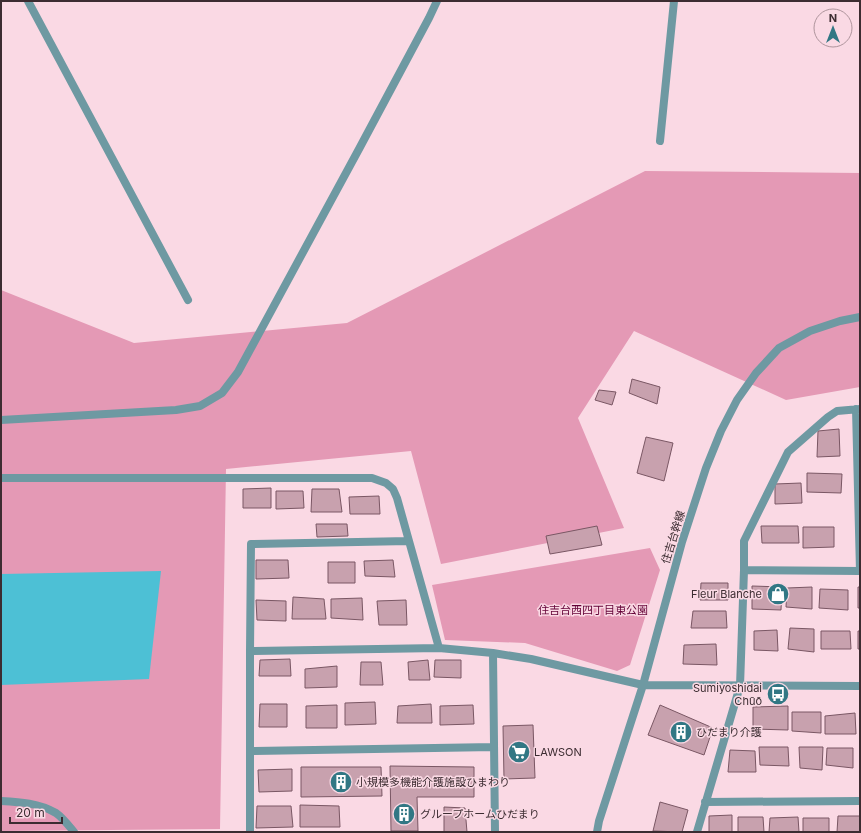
<svg xmlns="http://www.w3.org/2000/svg" width="861" height="833" viewBox="0 0 861 833" font-family="Inter,'Noto Sans JP',sans-serif">
	<style>
		.green { fill: #e499b5 }
		.water { fill: #4dc0d5 }
		.building { fill: #c8a1ae; stroke: #7a5764 }
		.lines { fill: none; stroke-linecap: round; stroke-linejoin: round }
		.minor { stroke: #6e99a2; stroke-width: 8 }
		.tertiary { stroke: #6e99a2; stroke-width: 8 }
		.labels { text-anchor: middle; dominant-baseline: central; stroke-width: 3; stroke-linejoin: round; paint-order: stroke }
		.street-label { font-size: 11px; fill: #3c2c31; stroke: #fad9e4 }
		.poi-label { font-size: 11px; fill: #3c2c31; stroke: #fad9e4; text-anchor: start }
		.park-label { font-size: 11px; fill: #630036; stroke: #fad9e4 }
	</style>
	<rect width="100%" height="100%" fill="#fad9e4"/>
	<path class="green" d="M645,171L860,173V387L786,400L634,331L578,418L624,528L441,564L411,451L226,469L220,829L1,831V290L134,343L347,323Z
		M650,548L660,570L630,665L617,671L525,643L445,640L432,585Z"/>
	<path class="water" d="M161,571L149,679L1,685V574Z"/>
	<path class="building" d="M632,379L660,387L657,404L629,393Z
		M599,390L616,392L612,405L595,400Z
		M839,429L840,456L817,457L818,431Z
		M646,437L673,443L664,481L637,473Z
		M807,473L842,474L841,493L807,492Z
		M801,483L802,503L775,504V484Z
		M271,488V508H243V489Z
		M312,489H339L342,512H311Z
		M276,491H303L304,508L276,509Z
		M379,496L380,514H350L349,497Z
		M316,524H347L348,536L317,537Z
		M597,526L602,545L550,554L546,536Z
		M761,526H798L799,543H762Z
		M803,527H834V547L803,548Z
		M256,560H288L289,578L256,579Z
		M393,560L395,577L365,576L364,561Z
		M328,562H355V583H328Z
		M701,583H728V600H700Z
		M752,586L782,587L781,610L752,609Z
		M812,587V609L786,607L787,588Z
		M858,587H860V608H858Z
		M820,589L848,590V610L819,608Z
		M293,597L324,599L326,619H292Z
		M362,598L363,620L331,618V599Z
		M256,600L286,601V621L257,620Z
		M406,600L407,625H379L377,601Z
		M693,611H726L727,628H691Z
		M790,628L814,629V652L788,649Z
		M777,630L778,651L754,650V631Z
		M821,631H850L851,649H821Z
		M858,631H860V649H858Z
		M716,644L717,665L683,664L684,645Z
		M290,659L291,676H259L260,660Z
		M428,660L430,680H409L408,662Z
		M435,660H461V678L434,677Z
		M361,662H381L383,685H360Z
		M337,666V687L305,688V669Z
		M375,702L376,724L345,725V703Z
		M260,704H287V727H259Z
		M431,704L432,723H397L398,706Z
		M337,705V728H306V706Z
		M473,705L474,724L440,725V706Z
		M660,705L713,728L704,755L648,735Z
		M788,706V730L753,729V707Z
		M792,712H821V733L792,731Z
		M855,713L856,734H825V716Z
		M533,725L535,778L504,779L503,726Z
		M759,747H788L789,766L760,765Z
		M799,747H823L822,770L800,768Z
		M827,748H853V768L826,765Z
		M730,750L755,751L756,772H728Z
		M390,766L474,767V797H417L418,831H391Z
		M301,767H381L382,796L301,797Z
		M292,769V791L259,792L258,770Z
		M660,802L688,810L682,832L653,831Z
		M300,805L339,806L340,827H300Z
		M257,806H291L293,827L256,828Z
		M444,807L465,808L467,832H444Z
		M732,815V832H709V816Z
		M838,816H860V832H837Z
		M738,817H763L764,832H738Z
		M798,817L799,832H769L770,818Z
		M803,818H829V832H803Z"/>
	<g class="lines">
		<path class="minor" d="M28,1L188,300
			M660,141L674,1
			M856,409L860,571
			M1,420L176,410L200,406L222,393L238,372L359,149L429,18L437,1
			M1,478H372L386,483L393,489L397,498L409,541L439,648
			M744,570L860,571
			M250,651L251,544L409,541
			M493,653L495,832
			M250,751L494,747
			M1,801C20,802 39,803 56,813C63,818 69,826 74,832
			M705,802L860,801
			M250,832V651L439,648L493,653L531,659L643,685
			M697,832L740,686L744,570V541L788,452L828,417L837,411L860,409"/>
		<path class="tertiary" d="M643,685L860,686
			M597,832L599,821L643,685L682,542L706,468L721,431L737,400L756,373L779,348L810,331L840,321L860,317"/>
	</g>
	<defs>
		<g id="shop-disc" transform="scale(1.15)"><circle r="9.5" fill="#317784" stroke="#fad9e4"/><path d="M-5-2.5h2.3a2.7 3.5 0 0 1 5.4 0H5L5.5 6h-11ZM-1.5-2.5h3a1.5 2.3 0 0 0-3 0Z" fill="#fff"/></g>
		<g id="bus-disc" transform="scale(1.15)"><circle r="9.5" fill="#317784" stroke="#fad9e4"/><path d="M-5-6H5V4H4V6H2V4H-2V6H-4V4H-5ZM-3.5-4V0h7V-4ZM-3.5 1.2v1.5H-2V1.2ZM2 1.2v1.5H3.5V1.2Z" fill="#fff"/></g>
		<g id="building-disc" transform="scale(1.15)"><circle r="9.5" fill="#317784" stroke="#fad9e4"/><path d="M-4-6H4V6H1V3H-1V6H-4ZM-2.5-4.3h1.7v1.8h-1.7ZM.8-4.3h1.7v1.8H.8ZM-2.5-1h1.7V.8h-1.7ZM.8-1h1.7V.8H.8Z" fill="#fff"/></g>
		<g id="supermarket-disc" transform="scale(1.15)"><circle r="9.5" fill="#317784" stroke="#fad9e4"/><path d="M-6-5.5h2.5l.6 2H6L4.5 2H-2.5L-4.4-4H-6ZM-1.5 3.2a1.3 1.3 0 1 0 .1 0ZM3 3.2a1.3 1.3 0 1 0 .1 0Z" fill="#fff"/></g>
	</defs>
	<g fill-rule="evenodd">
		<use href="#shop-disc" x="778" y="594"/>
		<use href="#bus-disc" x="778" y="694"/>
		<use href="#building-disc" x="681" y="732"/>
		<use href="#supermarket-disc" x="519" y="752"/>
		<use href="#building-disc" x="341" y="782"/>
		<use href="#building-disc" x="404" y="814"/>
	</g>
	<g class="labels">
		<g class="street-label">
			<text transform="translate(673 537) rotate(-73)">住吉台幹線</text>
		</g>
		<g class="poi-label">
			<text x="762" y="594" text-anchor="end">Fleur Blanche</text>
			<text x="762" y="688" text-anchor="end">Sumiyoshidai<tspan x="762" dy="13">Chūō</tspan></text>
			<text x="696" y="732">ひだまり介護</text>
			<text x="534" y="752">LAWSON</text>
			<text x="356" y="782">小規模多機能介護施設ひまわり</text>
			<text x="420" y="814">グループホームひだまり</text>
		</g>
		<g class="park-label">
			<text x="593" y="610">住吉台西四丁目東公園</text>
		</g>
	</g>
	<rect width="861" height="833" fill="none" stroke="#3c2c31" stroke-width="4"/>
	<g transform="translate(833 28)"><circle r="19" fill="#fad9e4" stroke="#ae949c"/>
	<path d="M0-3L7 15L0 10L-7 15Z" fill="#317784"/>
	<text y="-6" font-size="11" font-weight="bold" text-anchor="middle" fill="#3c2c31">N</text>
	</g>
	<path d="M10 817v6h52v-6" fill="none" stroke="#3c2c31" stroke-width="2"/>
	<text x="16" y="817" font-size="12" fill="#3c2c31" stroke="#fad9e4" stroke-width="3" paint-order="stroke">20 m</text>
</svg>
